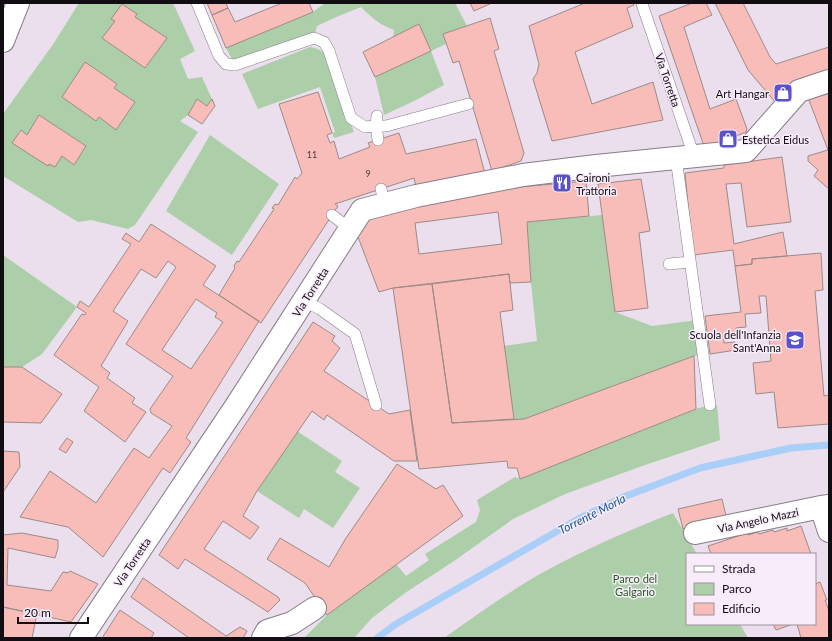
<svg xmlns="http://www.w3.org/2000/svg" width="832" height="641" viewBox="0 0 832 641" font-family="Lato,sans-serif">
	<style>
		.green { fill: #accea8; fill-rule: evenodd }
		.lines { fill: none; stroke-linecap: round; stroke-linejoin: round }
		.stream { stroke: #a9cef7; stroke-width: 7 }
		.building { fill: #f9bdb9; stroke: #9c8a88; fill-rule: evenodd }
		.service-casing { stroke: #877c88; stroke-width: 12 }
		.minor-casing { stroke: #877c88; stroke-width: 24 }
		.service { stroke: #fff; stroke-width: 11 }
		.minor { stroke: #fff; stroke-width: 22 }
		.labels { text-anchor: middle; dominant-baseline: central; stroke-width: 3; stroke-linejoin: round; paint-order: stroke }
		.number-label { font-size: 9px; fill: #4b393c }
		.street-label { font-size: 11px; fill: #110d12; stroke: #f8ecfa }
		.poi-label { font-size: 11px; fill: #110d12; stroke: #f8ecfa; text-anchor: end }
		.park-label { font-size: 11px; fill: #215e1c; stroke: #f8ecfa }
		.water-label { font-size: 12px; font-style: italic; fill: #135691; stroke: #f8ecfa }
	</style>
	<rect width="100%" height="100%" fill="#ebdfed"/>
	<path class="green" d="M79,3H173L195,51L180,59L188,79L202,77L212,99L207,106L197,99L188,115L180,121L198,132L135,225L128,229L91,220L78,222L3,176V114L54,43ZM85,63L117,84L114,88L135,102L116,130L99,117L96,121L62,97ZM39,115L86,146L62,156L55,167L49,164L48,166L13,143L20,130L27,135Z
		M325,3H455L467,26L443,34L446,44L431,51L444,85L416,100L384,115L375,77L431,51L419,25L393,37L394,30C380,25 372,18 361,7L334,18L317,26L314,38L235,65L226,48L313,12Z
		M310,47L318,49L324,53L354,132L334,138L332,133L335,132L320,87L258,109L242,74Z
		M210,135L279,184L232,255L166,211Z
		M602,215L615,312L652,326L698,320L703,355L694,356L524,419H514L504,346L537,341L531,282L527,222Z
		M3,255L77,307L42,354L22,367H3Z
		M710,405H717L720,440L645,465L565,494L513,519L454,561L405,593L372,618L354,638H304L327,615L396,564L406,576L429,560L425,554L476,522L480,510L477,500L515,477L520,479L696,409Z
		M297,431L342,461L335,472L360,488L333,528L304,509L299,518L257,491Z
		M673,513L697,554H687V624H740L748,638H444C475,616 507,593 540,574C583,550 627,531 673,513Z"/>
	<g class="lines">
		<path class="stream" d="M377,638L396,624L580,518L626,496L700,468L791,448L829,445"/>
	</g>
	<path class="building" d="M207,3H226L228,8L212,15Z
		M282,3H309L313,12L226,48L212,15L228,8L235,22Z
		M470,3H492L474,11Z
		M585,3H633L634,5L627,8L633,27L575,52L592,104L653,82L663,120L552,141L533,79L537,73L539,64L529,26Z
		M692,3H706L712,15L684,27L710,109L736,99L747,129L746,132L705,149L659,16Z
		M715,3H743L770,57L776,64L829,47V73L789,85L776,103L748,70Z
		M122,4L137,14L135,17L167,38L145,68L102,38L115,21L111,19Z
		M490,18L499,49L494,51L524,153L521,161L492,171L459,61L453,63L443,34Z
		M419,24L431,51L375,77L363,52Z
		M85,62L117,84L114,88L135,102L116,130L99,117L96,121L62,97Z
		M829,88V149L828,150L807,95Z
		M318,92L332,133L327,135L330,143L334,141L339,159L370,147L368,143L399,133L406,154L476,139L485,174L416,187L414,178L335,204L338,206L261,323L219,295L235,268L234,266L237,261L239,262L274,209L272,208L275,204L278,205L295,177L297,179L302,173L279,104Z
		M197,99L207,106L212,99L215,106L202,124L188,115Z
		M39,115L86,146L74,165L62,156L55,167L49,164L48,166L12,143L21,130L27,135Z
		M828,150L829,151V189L814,176L818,170L808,161V156Z
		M782,157L791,222L747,227L741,183L726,184L734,244L783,232L787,256L752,259V264L735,266L733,250L693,255L685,173L724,168V165Z
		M641,179L650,231L639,233L648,308L615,312L598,184Z
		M586,181L589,216L527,222L531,282L510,283L509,274L393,288L379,292L358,237L374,212L520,187ZM498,212L502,244L419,254L415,223Z
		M151,224L216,266L203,285L259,321L186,438L191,442L170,473L163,468L103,557L68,527L20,517L50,471L96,503L134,448L149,458L172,426L151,413L150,409L173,376L126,344L176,267L168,261L156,278L141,269L113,311L128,321L101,366L110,373L107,378L135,398L132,403L146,412L125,442L84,411L99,387L54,355L82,314L85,315L86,313L77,307L80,301L89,307L131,244L122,239L126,233L139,242ZM196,299L217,313L215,317L223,322L191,369L162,350Z
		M821,253L823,290L815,291L824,396L829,395V424L778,428L774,392L756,394L753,363L771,361L766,296H759L761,313L745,314L746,327L736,328L737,337L724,338V343L735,342L736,350L710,354L705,316L741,312L735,266L752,264V259Z
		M509,274L513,310L500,312L514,419L452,423L432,284Z
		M432,284L452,423L524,419L694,356L696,409L520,479L517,468H508L507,461L419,469L393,288Z
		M313,322L335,336L332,341L340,348L324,371L389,414L410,410L417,461H394L327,415L324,420L312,411L257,491L243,516L259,527L251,538L250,539L223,521L204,549L278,597L280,600L268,612L185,559L178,569L159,555Z
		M3,367H22L62,394L41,423L3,422Z
		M67,438L73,442L66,453L59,449Z
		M3,451L19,452L20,467L3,492Z
		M397,464L436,489L443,485L463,516L327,615L305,583L267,559L280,538L329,567L346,538Z
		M722,499L727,520L683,529L678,509Z
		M801,526L811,554H711L708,546L747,533L748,535L758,532L759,534L773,530L774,532L787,528V531Z
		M22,533L58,540V548L55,558L8,548L7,585L51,591L63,572L68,573L70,571L98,584L71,622L3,607V535Z
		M143,578L226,636L240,627L247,631L243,638H189L131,597Z
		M820,582L827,600H825L829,611V638H801L797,624H815V584Z
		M3,607L37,614L32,638H3Z
		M120,610L154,633L151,638H102Z
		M773,624H793L776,630Z"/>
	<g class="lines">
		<g class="service-casing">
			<path id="service" d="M197,3L219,56L226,64L235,65L314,38L324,42L329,51L351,118L365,127L376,126L377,116
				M642,4L694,156
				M378,140L376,126H386L468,104
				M676,158L710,405
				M381,189L385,204
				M332,215L350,229
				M669,264L690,262
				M304,301L320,309L355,334L376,405"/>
		</g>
		<g class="minor-casing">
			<path id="minor" d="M3,41L18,3
				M821,507L829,531
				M695,533L821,507L829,506
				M81,638L236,406L362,210L416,196L523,175L596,166L746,151L799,91L829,81
				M263,638L267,631L292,623L315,608"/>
		</g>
		<use href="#service" class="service"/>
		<use href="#minor" class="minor"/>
	</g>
	<defs>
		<g id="shop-square" transform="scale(1)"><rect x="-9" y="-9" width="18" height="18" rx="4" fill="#5952ca" stroke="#f8ecfa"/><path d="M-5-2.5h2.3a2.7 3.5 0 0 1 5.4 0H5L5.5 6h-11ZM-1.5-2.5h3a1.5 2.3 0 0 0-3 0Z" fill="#fff"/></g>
		<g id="restaurant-square" transform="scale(1)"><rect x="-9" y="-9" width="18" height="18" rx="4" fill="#5952ca" stroke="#f8ecfa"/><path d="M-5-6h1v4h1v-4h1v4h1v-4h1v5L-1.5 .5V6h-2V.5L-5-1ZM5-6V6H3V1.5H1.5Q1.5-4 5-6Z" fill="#fff"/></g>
		<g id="school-square" transform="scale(1)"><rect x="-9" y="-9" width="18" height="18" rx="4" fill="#5952ca" stroke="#f8ecfa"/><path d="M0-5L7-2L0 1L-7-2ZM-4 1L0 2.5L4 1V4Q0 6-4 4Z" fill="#fff"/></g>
	</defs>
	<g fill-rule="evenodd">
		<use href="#shop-square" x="783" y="93"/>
		<use href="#shop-square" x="728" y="139"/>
		<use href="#restaurant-square" x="562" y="183"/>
		<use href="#school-square" x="795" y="340"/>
	</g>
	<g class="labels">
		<g class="number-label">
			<text x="312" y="154">11</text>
			<text x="368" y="173">9</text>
		</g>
		<g class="street-label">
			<text transform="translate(668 80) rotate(71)">Via Torretta</text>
			<text transform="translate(310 292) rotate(-57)">Via Torretta</text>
			<text transform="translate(758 520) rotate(-12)">Via Angelo Mazzi</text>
			<text transform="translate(132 562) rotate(-56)">Via Torretta</text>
		</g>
		<g class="poi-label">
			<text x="769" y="93">Art Hangar</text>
			<text x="742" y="139" text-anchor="start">Estetica Eidus</text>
			<text x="576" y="177" text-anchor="start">Caironi<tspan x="576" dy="13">Trattoria</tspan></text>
			<text x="781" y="334">Scuola dell'Infanzia<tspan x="781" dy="13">Sant'Anna</tspan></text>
		</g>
		<g class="park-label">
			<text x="635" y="578">Parco del<tspan x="635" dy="13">Galgario</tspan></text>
		</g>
		<g class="water-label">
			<text transform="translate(592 514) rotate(-27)">Torrente Morla</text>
		</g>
	</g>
	<rect width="832" height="641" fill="none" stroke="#110d12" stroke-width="8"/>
	<rect x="686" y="553" width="130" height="72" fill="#f8ecfa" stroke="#9c939d"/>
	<rect x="694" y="566" width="20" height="6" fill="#ffffff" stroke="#9c939d"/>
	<text x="722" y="573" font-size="12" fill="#110d12">Strada</text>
	<rect x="694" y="583" width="20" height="12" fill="#accea8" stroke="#9c939d"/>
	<text x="722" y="593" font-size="12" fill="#110d12">Parco</text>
	<rect x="694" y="603" width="20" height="12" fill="#f9bdb9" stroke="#9c939d"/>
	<text x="722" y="613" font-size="12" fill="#110d12">Edificio</text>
	<path d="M18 617v6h70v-6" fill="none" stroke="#110d12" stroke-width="2"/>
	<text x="24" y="617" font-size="12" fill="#110d12" stroke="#f8ecfa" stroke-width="3" paint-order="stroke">20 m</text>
</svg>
